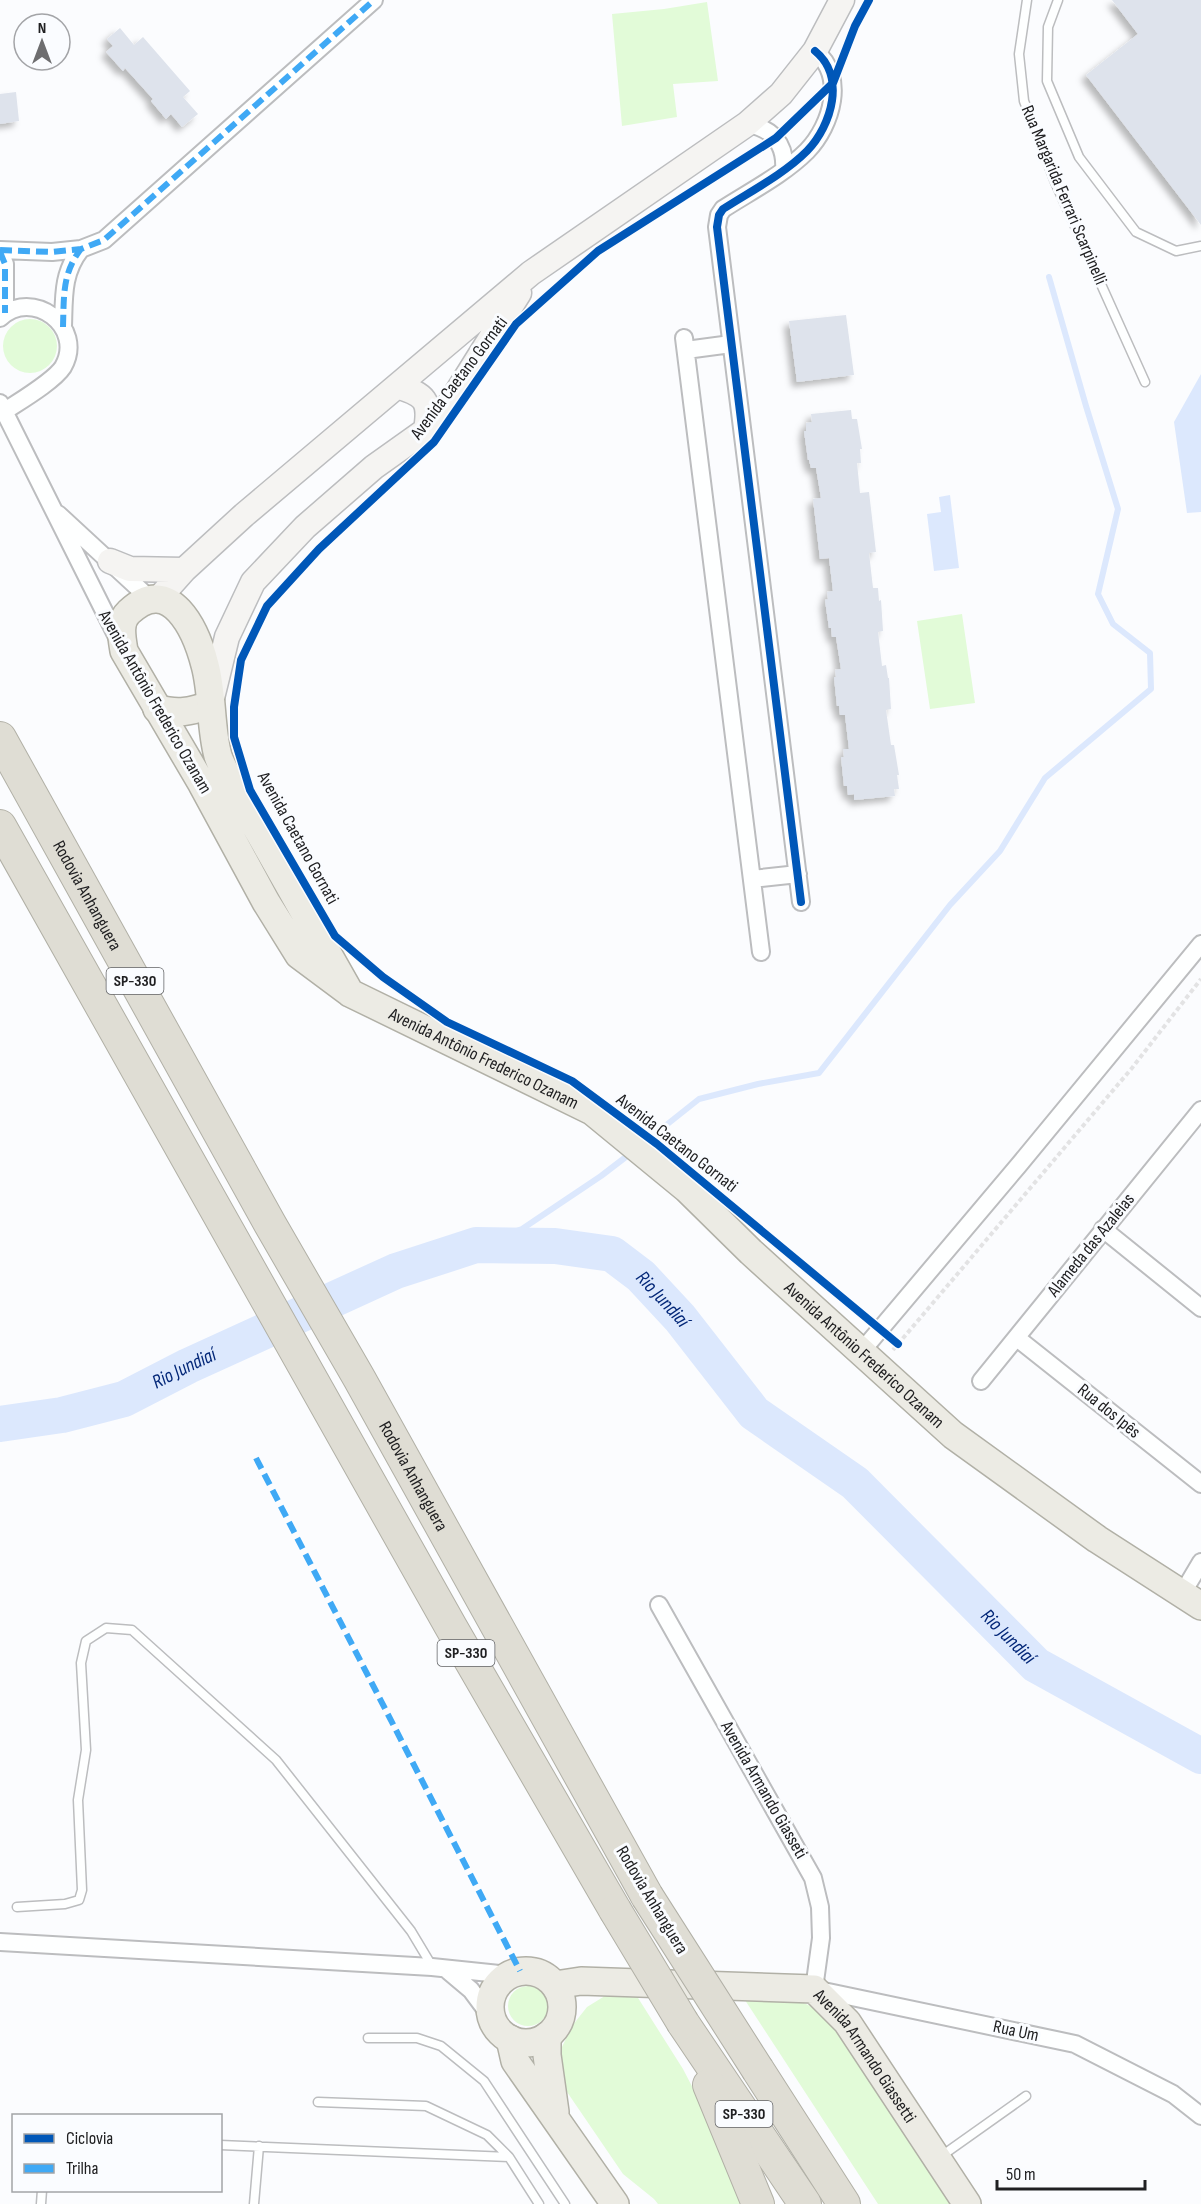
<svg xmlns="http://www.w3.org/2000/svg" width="1201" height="2204" viewBox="0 0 1201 2204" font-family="'Sofia Sans Condensed',sans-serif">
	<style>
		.green { fill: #e2fbd8 }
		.water { fill: #dce8fd }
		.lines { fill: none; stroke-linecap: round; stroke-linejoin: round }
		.stream { stroke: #dce8fd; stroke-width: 6 }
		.river { stroke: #dce8fd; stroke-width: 36 }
		.building { fill: #dee3ec; filter: url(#shadow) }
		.lane-casing { stroke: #bcbdbf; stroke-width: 11 }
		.street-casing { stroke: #bcbdbf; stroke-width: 20 }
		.secondary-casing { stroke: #bcbdbf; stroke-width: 27 }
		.primary-casing { stroke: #b1b0a6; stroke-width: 30 }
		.highway-casing { stroke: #b1b0a6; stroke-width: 34 }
		.path { stroke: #e3e3e4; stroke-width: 4; stroke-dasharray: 4.5 3; stroke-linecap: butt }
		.lane { stroke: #feffff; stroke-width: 8 }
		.street { stroke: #feffff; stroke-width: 16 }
		.secondary { stroke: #f5f4f2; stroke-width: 24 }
		.primary { stroke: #ecebe4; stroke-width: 27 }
		.highway { stroke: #dfddd4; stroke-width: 32 }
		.highway-bridge-casing { stroke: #b1b0a6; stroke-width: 34; stroke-linecap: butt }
		.highway-bridge { stroke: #dfddd4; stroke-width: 32 }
		.quiet { stroke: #3fa9f5; stroke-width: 6; stroke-dasharray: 12 6; stroke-linecap: butt }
		.cycleway-casing { stroke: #fafcff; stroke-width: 11 }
		.cycleway { stroke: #0057b8; stroke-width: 8 }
		.labels { text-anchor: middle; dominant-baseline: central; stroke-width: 6; stroke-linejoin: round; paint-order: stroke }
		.shield { fill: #fafcff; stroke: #616264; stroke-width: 1.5 }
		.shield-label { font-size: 16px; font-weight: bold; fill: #202022 }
		.street-label { font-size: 18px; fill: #202022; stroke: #fafcff }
		.water-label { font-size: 20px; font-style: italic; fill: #032778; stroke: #fafcff }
	</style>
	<defs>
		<filter id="shadow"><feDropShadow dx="-5" dy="5" stdDeviation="3" flood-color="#0004"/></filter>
	</defs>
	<rect width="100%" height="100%" fill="#fbfcfe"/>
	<path class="green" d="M707,2L718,81L673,84L677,117L622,126L612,14L664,9Z
		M3 346a27 27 0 1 1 54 0a27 27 0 1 1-54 0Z
		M962,614L975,703L930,709L917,621Z
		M508 2006a20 20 0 1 1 40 0a20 20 0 1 1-40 0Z
		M633,1990L683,2069L709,2119L745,2204H658L654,2199L623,2174L565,2089L559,2068L562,2047L572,2026L587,2007L608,1994Z
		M743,1997C780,1999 805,1993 830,2023L952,2204H878Z"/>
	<path class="water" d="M1201,374V512L1187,513L1174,422Z
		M950,495L959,568L934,571L927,514L941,512L939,497Z"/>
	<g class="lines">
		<path class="stream" d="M660,1130L699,1099L758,1084L819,1073L950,905L1000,851L1045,778L1151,689L1150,653L1113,624L1098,594L1118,509L1086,406L1049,277
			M476,1245L522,1229L601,1176L631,1153"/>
		<path class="river" id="s1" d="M0,1424L62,1415L124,1399L188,1366L396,1271L476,1245L555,1246L612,1254L641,1276L680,1318L754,1413L855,1483L1036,1665L1201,1756"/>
	</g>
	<path class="building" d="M1112,0H1201V225L1086,75L1138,34Z
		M120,28L134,45L143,37L190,91L183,97L198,114L182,127L171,114L166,119L151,101L153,99L125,68L123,71L106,52L113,46L107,39Z
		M16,92L19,121L0,124V94Z
		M846,315L854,375L797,382L789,321Z
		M851,410L852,419H857L862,449H860L861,463H857L860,493L869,492L876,552L869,553L873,588H878L879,601L881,600L883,631L878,632L882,666L886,665L888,678H889L891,709L886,710L891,745H894L899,775H897L899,789H894L895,796L854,800V794L848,795L847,786H844L841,757H844L843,749H849L845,715H840L839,706H837L834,677H836L835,670L841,669L836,637H832L831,628H829L825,600L828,599L827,592L833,591L829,558L820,559L813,499L821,498L816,468H811L809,460H808L804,431H806V423L812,422L811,414Z"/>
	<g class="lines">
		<g class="lane-casing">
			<path id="lane" d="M1027,0L1019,54L1024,101L1055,182L1145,382
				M1058,0L1048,27L1047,81L1079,157L1136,232L1176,251L1201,246
				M17,1907L65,1904L79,1900L82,1890L78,1800L86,1750L81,1663L86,1641L106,1628L132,1630L276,1760L411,1931L432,1966
				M368,2038H417L441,2046L484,2081L565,2204
				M318,2102L426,2106L487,2135L509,2157
				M220,2145L509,2157L539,2204
				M940,2157L1026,2096
				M41,2204L42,2190
				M254,2204L259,2146"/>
		</g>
		<g class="street-casing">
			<path id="street" d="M747,124C772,128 786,144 784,170
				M0,250L52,252L81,249L104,240L374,0
				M0,252L5,264V313
				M0,318C32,287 86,327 63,367C54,381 20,401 5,411
				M63,327C64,297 62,273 81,249
				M684,338L761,952
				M686,350L731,344
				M0,403L119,641
				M58,514L149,598
				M752,879L798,874
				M801,902L717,227L719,215L723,209C751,191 784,174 807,151C832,125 846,76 815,51
				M1103,1229L1201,1308
				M1017,1338L1201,1484
				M861,1352L1018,1166L1201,944
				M981,1381L1201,1110
				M1182,1594L1201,1562
				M659,1605L813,1878L820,1907L821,1938L814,1989L1075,2044L1173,2094L1201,2116
				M0,1942L432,1967L509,1975
				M446,1969L471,1990L491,2017"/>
		</g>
		<g class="secondary-casing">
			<path id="secondary" d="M397,386C425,395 431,400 426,430
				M110,561L130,569L184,570
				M159,598L184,570L244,515L531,273L747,124L781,94L815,51L842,0
				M212,698L227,637L253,582L305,527L374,467L426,430L449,405L519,293"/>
		</g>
		<g class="primary-casing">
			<g id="primary">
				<path d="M157,709C179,714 189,712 210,705"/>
				<path id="s2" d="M350,993L230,781C226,773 221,765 218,756C210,727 213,694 205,665C196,630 170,573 129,612C118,622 122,638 124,651L202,784L266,902L299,955L350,993L592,1111L687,1189L751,1252L953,1435L1097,1539L1201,1606"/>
				<circle cx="526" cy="2007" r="36"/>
				<path id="s3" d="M555,1985L581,1981L814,1989L847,2022L967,2204"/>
				<path d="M547,2036V2055L555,2112"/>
				<path d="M510,2039L515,2061L615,2204"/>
			</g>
		</g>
		<g class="highway-casing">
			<g id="highway">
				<path id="s4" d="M0,738L270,1224L359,1378L647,1896"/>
				<path d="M0,826L451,1627L615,1910"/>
				<path d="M683,2023L805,2204"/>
				<path d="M758,2070L844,2204"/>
				<path d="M709,2085L758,2204"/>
			</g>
		</g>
		<path class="path" d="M893,1350L1132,1068L1201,979"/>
		<use href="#lane" class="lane"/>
		<use href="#street" class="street"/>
		<use href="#secondary" class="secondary"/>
		<use href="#primary" class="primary"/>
		<use href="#highway" class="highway"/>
		<g class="highway-bridge-casing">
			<path id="highway-bridge" d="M647,1896L758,2070
				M615,1910L683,2023"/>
		</g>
		<use href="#highway-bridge" class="highway-bridge"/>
		<path class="quiet" d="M0,250L52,252L81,249L104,240L374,0
			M0,252L5,264V313
			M63,327C64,297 62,273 81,249
			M256,1458L520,1971"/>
		<g class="cycleway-casing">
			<path id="cycleway" d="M869,0L855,26L833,83L776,138L598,251L516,324L434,442L319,549L267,606L241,660L234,707V737L250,790L335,936L383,977L447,1022L572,1081L657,1144L898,1344
				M801,902L717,227L719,215L723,209C751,191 784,174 807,151C832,125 846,76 815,51"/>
		</g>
		<use href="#cycleway" class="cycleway"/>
	</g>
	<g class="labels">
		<g class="shield">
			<rect x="106.5" y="968" width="57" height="26" rx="4.5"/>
			<rect x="437.5" y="1640" width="57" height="26" rx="4.5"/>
			<rect x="715.5" y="2101" width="57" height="26" rx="4.5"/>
		</g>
		<g class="shield-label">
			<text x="135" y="981">SP-330</text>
			<text x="466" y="1653">SP-330</text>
			<text x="744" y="2114">SP-330</text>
		</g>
		<g class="street-label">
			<text transform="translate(1064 195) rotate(67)">Rua Margarida Ferrari Scarpinelli</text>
			<text transform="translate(459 378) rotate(-53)">Avenida Caetano Gornati</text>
			<text transform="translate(155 702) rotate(60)">Avenida Antônio Frederico Ozanam</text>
			<text transform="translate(298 838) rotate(61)">Avenida Caetano Gornati</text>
			<text stroke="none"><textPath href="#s4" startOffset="180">Rodovia Anhanguera</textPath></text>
			<text stroke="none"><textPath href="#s2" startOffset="1086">Avenida Antônio Frederico Ozanam</textPath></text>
			<text transform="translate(677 1143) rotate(38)">Avenida Caetano Gornati</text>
			<text transform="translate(1091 1245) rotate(-51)">Alameda das Azaleias</text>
			<text stroke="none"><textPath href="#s2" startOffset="1572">Avenida Antônio Frederico Ozanam</textPath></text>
			<text transform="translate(1109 1411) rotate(39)">Rua dos Ipês</text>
			<text stroke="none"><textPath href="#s4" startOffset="846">Rodovia Anhanguera</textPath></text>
			<text transform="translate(764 1790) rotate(60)">Avenida Armando Giasseti</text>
			<text transform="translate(652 1900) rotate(59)">Rodovia Anhanguera</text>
			<text transform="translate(1016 2031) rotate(12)">Rua Um</text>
			<text stroke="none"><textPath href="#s3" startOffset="344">Avenida Armando Giassetti</textPath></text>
		</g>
		<g class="water-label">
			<text stroke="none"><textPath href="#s1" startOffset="716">Rio Jundiaí</textPath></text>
			<text stroke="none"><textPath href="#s1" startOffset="194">Rio Jundiaí</textPath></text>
			<text stroke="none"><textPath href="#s1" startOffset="1202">Rio Jundiaí</textPath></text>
		</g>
	</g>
	<rect x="12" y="2114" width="210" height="78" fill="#fafcff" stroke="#a3a4a7" stroke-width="1.5"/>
	<rect x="24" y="2134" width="30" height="9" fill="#0057b8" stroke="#a3a4a7" stroke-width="1.5"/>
	<text x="66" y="2144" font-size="18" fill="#202022">Ciclovia</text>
	<rect x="24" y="2164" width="30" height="9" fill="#3fa9f5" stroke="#a3a4a7" stroke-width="1.5"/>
	<text x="66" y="2174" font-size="18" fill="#202022">Trilha</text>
	<g transform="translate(42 42)"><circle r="28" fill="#fafcff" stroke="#a3a4a7" stroke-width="1.5"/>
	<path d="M0-4.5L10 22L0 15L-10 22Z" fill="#6d6d6f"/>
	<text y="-9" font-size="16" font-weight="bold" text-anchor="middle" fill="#202022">N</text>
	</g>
	<path d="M997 2180v9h148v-9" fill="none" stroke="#202022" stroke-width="3"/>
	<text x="1006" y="2180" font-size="18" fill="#202022" stroke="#fafcff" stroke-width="4.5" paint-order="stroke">50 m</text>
</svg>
